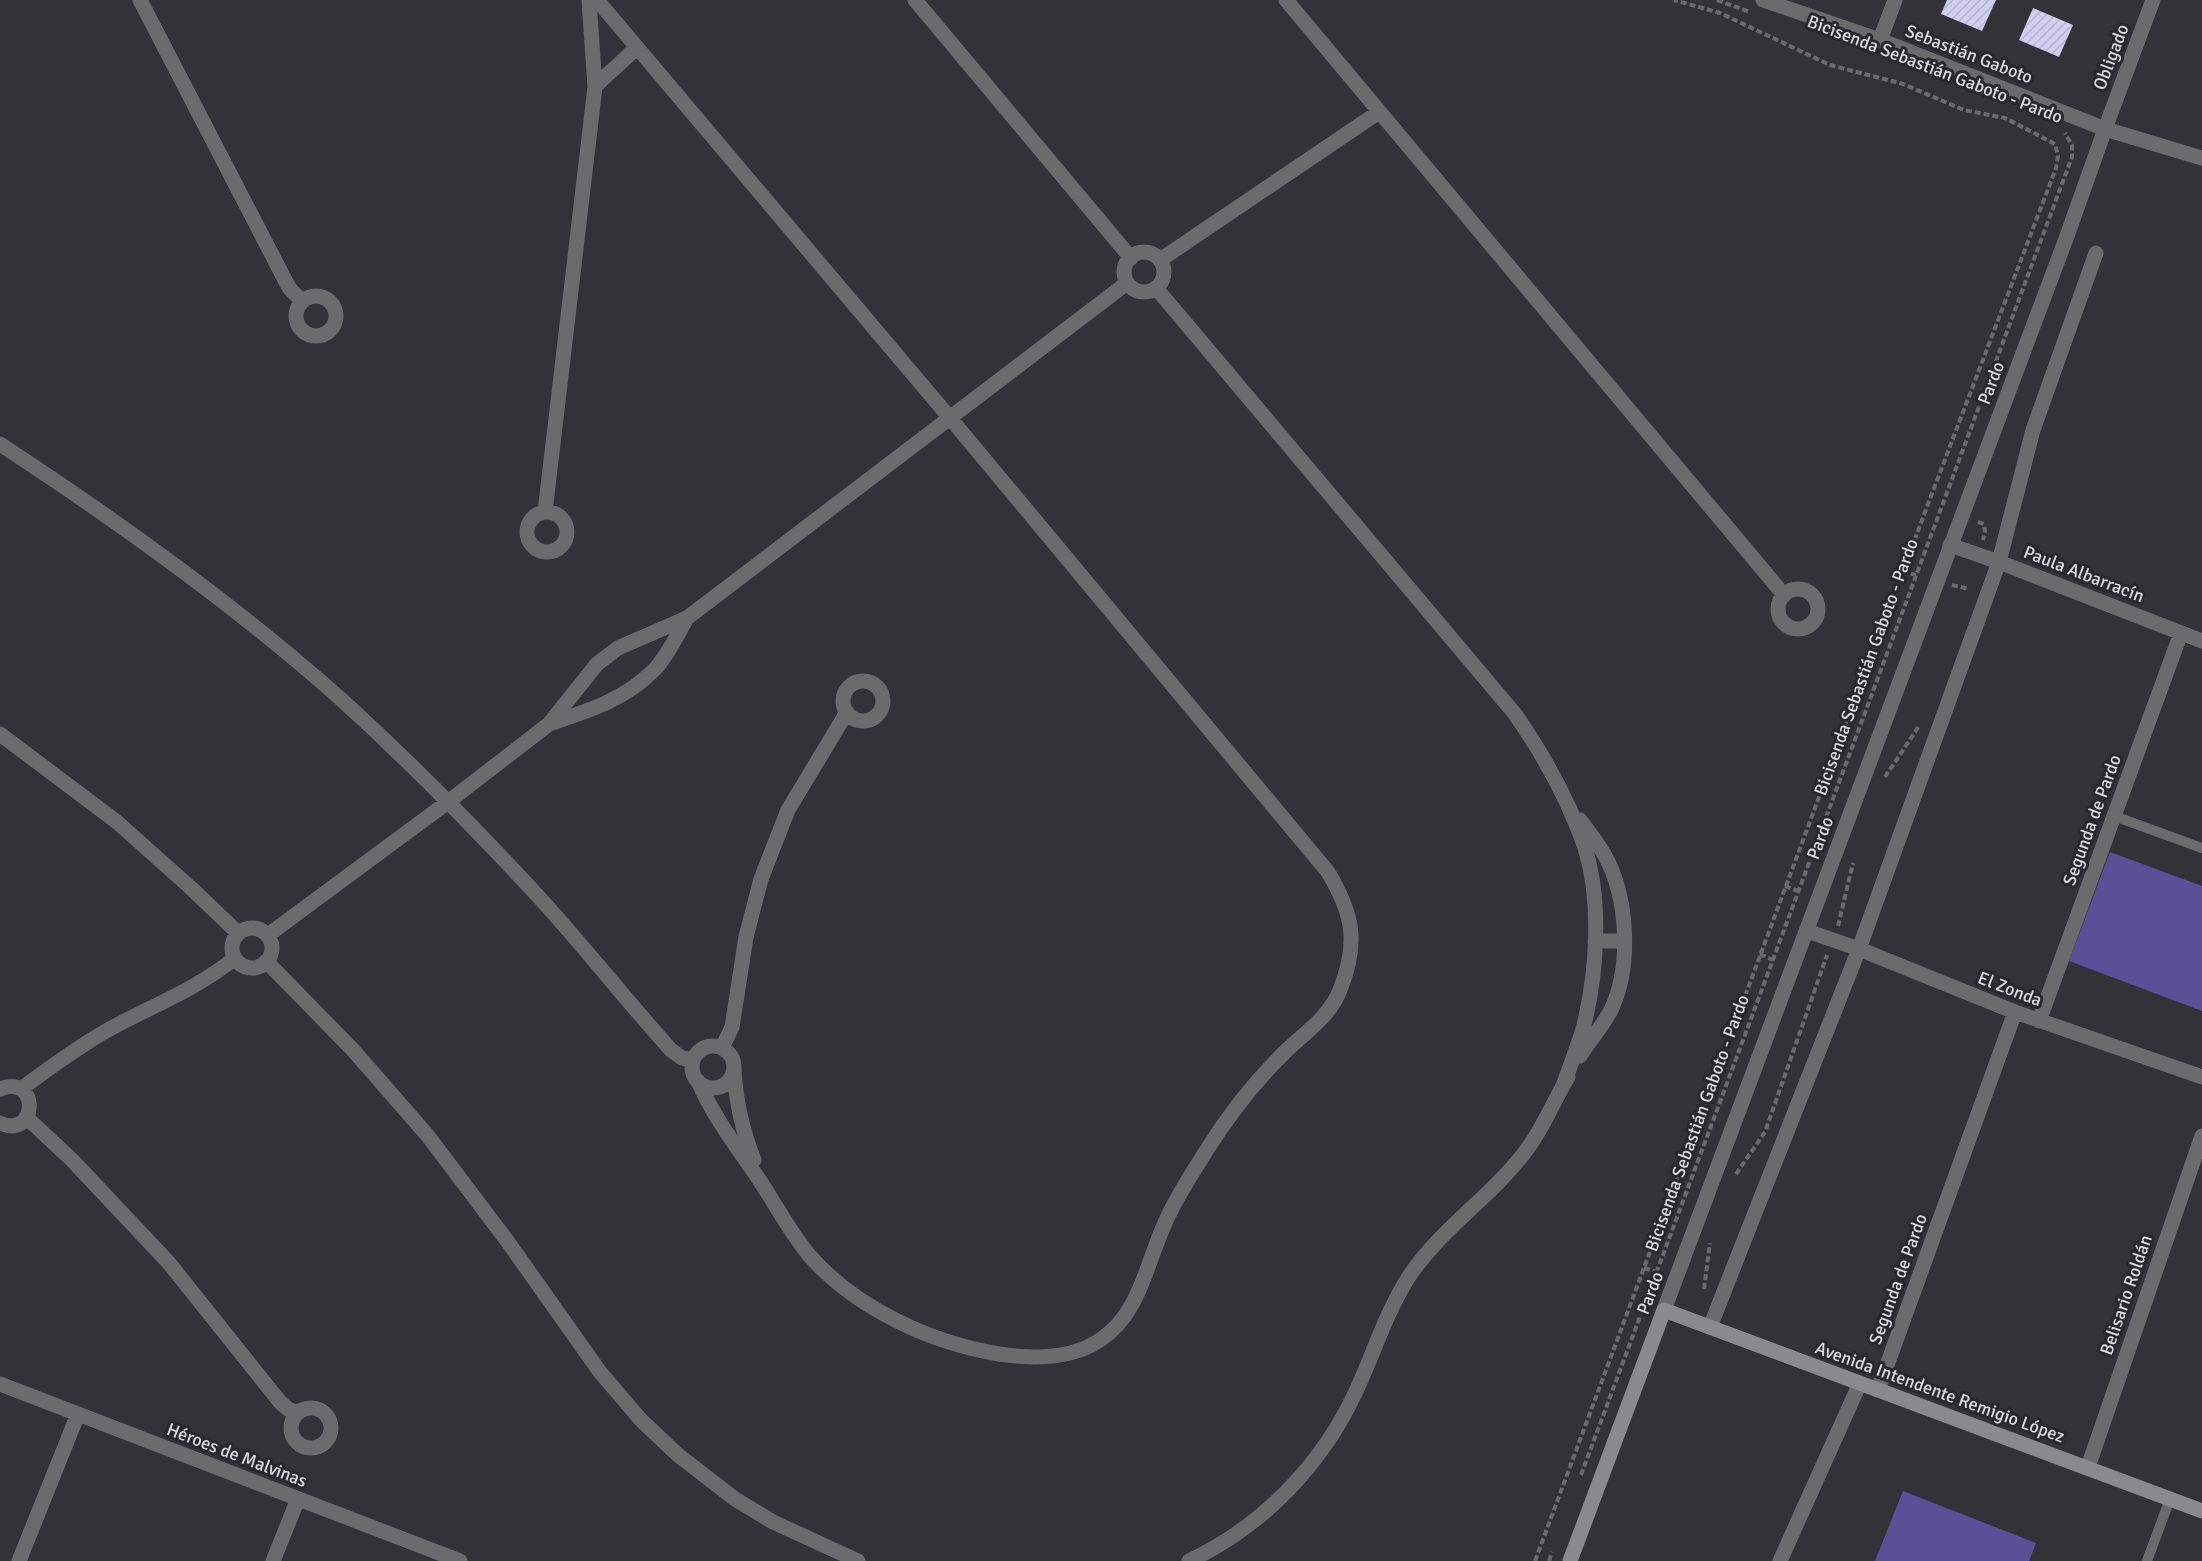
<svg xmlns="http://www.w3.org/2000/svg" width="2202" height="1561" viewBox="0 0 2202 1561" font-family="Signika,sans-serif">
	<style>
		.garden { fill: #5b5097 }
		.building { fill: url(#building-hatch) }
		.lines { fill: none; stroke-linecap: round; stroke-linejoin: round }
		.path { stroke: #6b6a70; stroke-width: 4; stroke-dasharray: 6 3; stroke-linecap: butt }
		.service { stroke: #6b6b6e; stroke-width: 10 }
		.minor { stroke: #6b6b6e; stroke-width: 15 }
		.tertiary { stroke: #6b6b6e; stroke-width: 15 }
		.secondary { stroke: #8a898f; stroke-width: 15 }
		.labels { text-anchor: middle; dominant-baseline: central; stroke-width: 6; stroke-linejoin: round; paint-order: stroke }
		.street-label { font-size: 18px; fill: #dbdbdf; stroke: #29282f }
	</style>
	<defs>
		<pattern id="building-hatch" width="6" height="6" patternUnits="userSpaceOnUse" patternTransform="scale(1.5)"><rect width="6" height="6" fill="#d2cff3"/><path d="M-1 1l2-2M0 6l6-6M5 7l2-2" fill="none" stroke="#b5b3d0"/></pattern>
	</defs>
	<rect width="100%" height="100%" fill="#333239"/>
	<path class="garden" d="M2110,852L2202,886V1011L2069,961Z
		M1903,1491L2036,1543L2029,1561H1875Z"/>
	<path class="building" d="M1947,0H1996L1982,31L1941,14Z
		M2033,8L2073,25L2059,57L2019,40Z"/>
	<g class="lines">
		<path class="path" d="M1717,0L1750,12
			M1978,522L1984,524L1985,532L1983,540
			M1902,572L1916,575
			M1952,585L1969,589
			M1885,777L1919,726
			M1785,886L1798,891
			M1838,926L1853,863
			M1760,954L1773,960
			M1736,1174L1765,1132L1827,955
			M1644,1268L1657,1272
			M1704,1289L1710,1243
			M1581,1475L2072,157V145L2065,133
			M1535,1561L1928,504L2056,168L2058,156L2055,144L2005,118L1964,110L1903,84L1830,65L1720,13L1674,0
			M1549,1561L1552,1552"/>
		<path class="service" d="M2114,816L2202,848
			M2147,1561L2170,1499"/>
		<path class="minor" d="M140,0L285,280L290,289L302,301
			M597,0L950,418L1328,872C1353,914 1359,942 1340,990C1330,1016 1306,1032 1287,1050C1257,1079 1230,1113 1208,1148C1193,1172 1176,1197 1165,1223C1146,1264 1140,1314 1100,1340C1072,1359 1032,1359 999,1354C931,1343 855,1308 809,1255C789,1231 775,1203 758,1178C736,1146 713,1116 698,1081
			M915,0L1131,258
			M1286,0L1784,595
			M1880,40L1895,0
			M595,87C608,72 624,62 636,47
			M2105,129L2153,0
			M1124 272a20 20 0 1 1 40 0a20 20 0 1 1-40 0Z
			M1160,260L1379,112
			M1156,288L1515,714C1544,756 1569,800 1585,848C1602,903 1597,974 1583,1029C1577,1048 1570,1067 1563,1086
			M296 316a20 20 0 1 1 40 0a20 20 0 1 1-40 0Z
			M0,444C119,522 237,606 343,701C410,762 475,828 537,895C583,945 625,999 671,1050L682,1058L693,1060
			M545,512L595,87L589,0
			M527 532a20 20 0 1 1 40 0a20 20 0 1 1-40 0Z
			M1950,545L1999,562L2202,641
			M1778 609a20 20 0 1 1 40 0a20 20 0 1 1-40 0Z
			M843 701a20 20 0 1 1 40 0a20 20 0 1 1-40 0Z
			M549,724C588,711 625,700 655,669C668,655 677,635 687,618
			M0,734L117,822L191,888L238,933
			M1580,820C1588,831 1597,842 1604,854C1628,896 1632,966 1611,1010C1603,1026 1589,1041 1580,1056
			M232 948a20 20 0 1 1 40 0a20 20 0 1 1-40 0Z
			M1807,931L1859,949L2015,1012L2202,1077
			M268,935L448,802L549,724L597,664L618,648L687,618L1127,283
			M1595,941H1624
			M266,961L353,1050L428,1136L508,1242L600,1372L641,1420L678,1455L735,1499L773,1522L858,1561
			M2039,1021L2181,633
			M692 1067a21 21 0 1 1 42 0a21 21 0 1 1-42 0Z
			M722,1048L732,1027L746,937L761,879L788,810L847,712
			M734,1070C736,1102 742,1130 754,1160
			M0,1089C40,1073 38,1140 0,1123
			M21,1089C48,1069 76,1048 106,1031C151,1006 194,991 235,958
			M26,1117L72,1160L169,1263L280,1402L288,1409L298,1413
			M1710,1327L1859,949L1999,562L2033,430L2096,253
			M0,1384L460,1561
			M1878,1390L2015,1012
			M291 1428a20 20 0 1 1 40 0a20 20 0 1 1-40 0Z
			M2088,1467L2202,1136
			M19,1561L78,1414
			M273,1561L298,1499
			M1189,1561C1263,1526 1323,1464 1357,1389C1374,1352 1386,1313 1408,1278C1440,1229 1490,1198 1525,1152C1543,1129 1553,1102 1568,1077
			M1780,1561L1860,1383"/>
		<path class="tertiary" d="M1763,0L1880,40L2105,129L2202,158
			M1664,1310L2067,236L2105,129"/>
		<path class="secondary" d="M1570,1561L1664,1310L2202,1511"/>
	</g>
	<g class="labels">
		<g class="street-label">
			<text transform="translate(1969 54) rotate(21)">Sebastián Gaboto</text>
			<text transform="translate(2111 57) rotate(-69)">Obligado</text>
			<text transform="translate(1935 69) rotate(21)">Bicisenda Sebastián Gaboto - Pardo</text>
			<text transform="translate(1991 383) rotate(-69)">Pardo</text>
			<text transform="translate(2084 574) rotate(21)">Paula Albarracín</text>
			<text transform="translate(1866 667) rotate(-70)">Bicisenda Sebastián Gaboto - Pardo</text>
			<text transform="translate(2092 820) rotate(-70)">Segunda de Pardo</text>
			<text transform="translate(1820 838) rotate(-69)">Pardo</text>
			<text transform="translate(2010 989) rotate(21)">El Zonda</text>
			<text transform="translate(1697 1123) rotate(-70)">Bicisenda Sebastián Gaboto - Pardo</text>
			<text transform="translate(1898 1279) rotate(-70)">Segunda de Pardo</text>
			<text transform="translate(1650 1293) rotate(-69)">Pardo</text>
			<text transform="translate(2126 1295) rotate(-71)">Belisario Roldán</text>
			<text transform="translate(1940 1392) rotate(20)">Avenida Intendente Remigio López</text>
			<text transform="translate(237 1455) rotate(21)">Héroes de Malvinas</text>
		</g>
	</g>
</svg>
